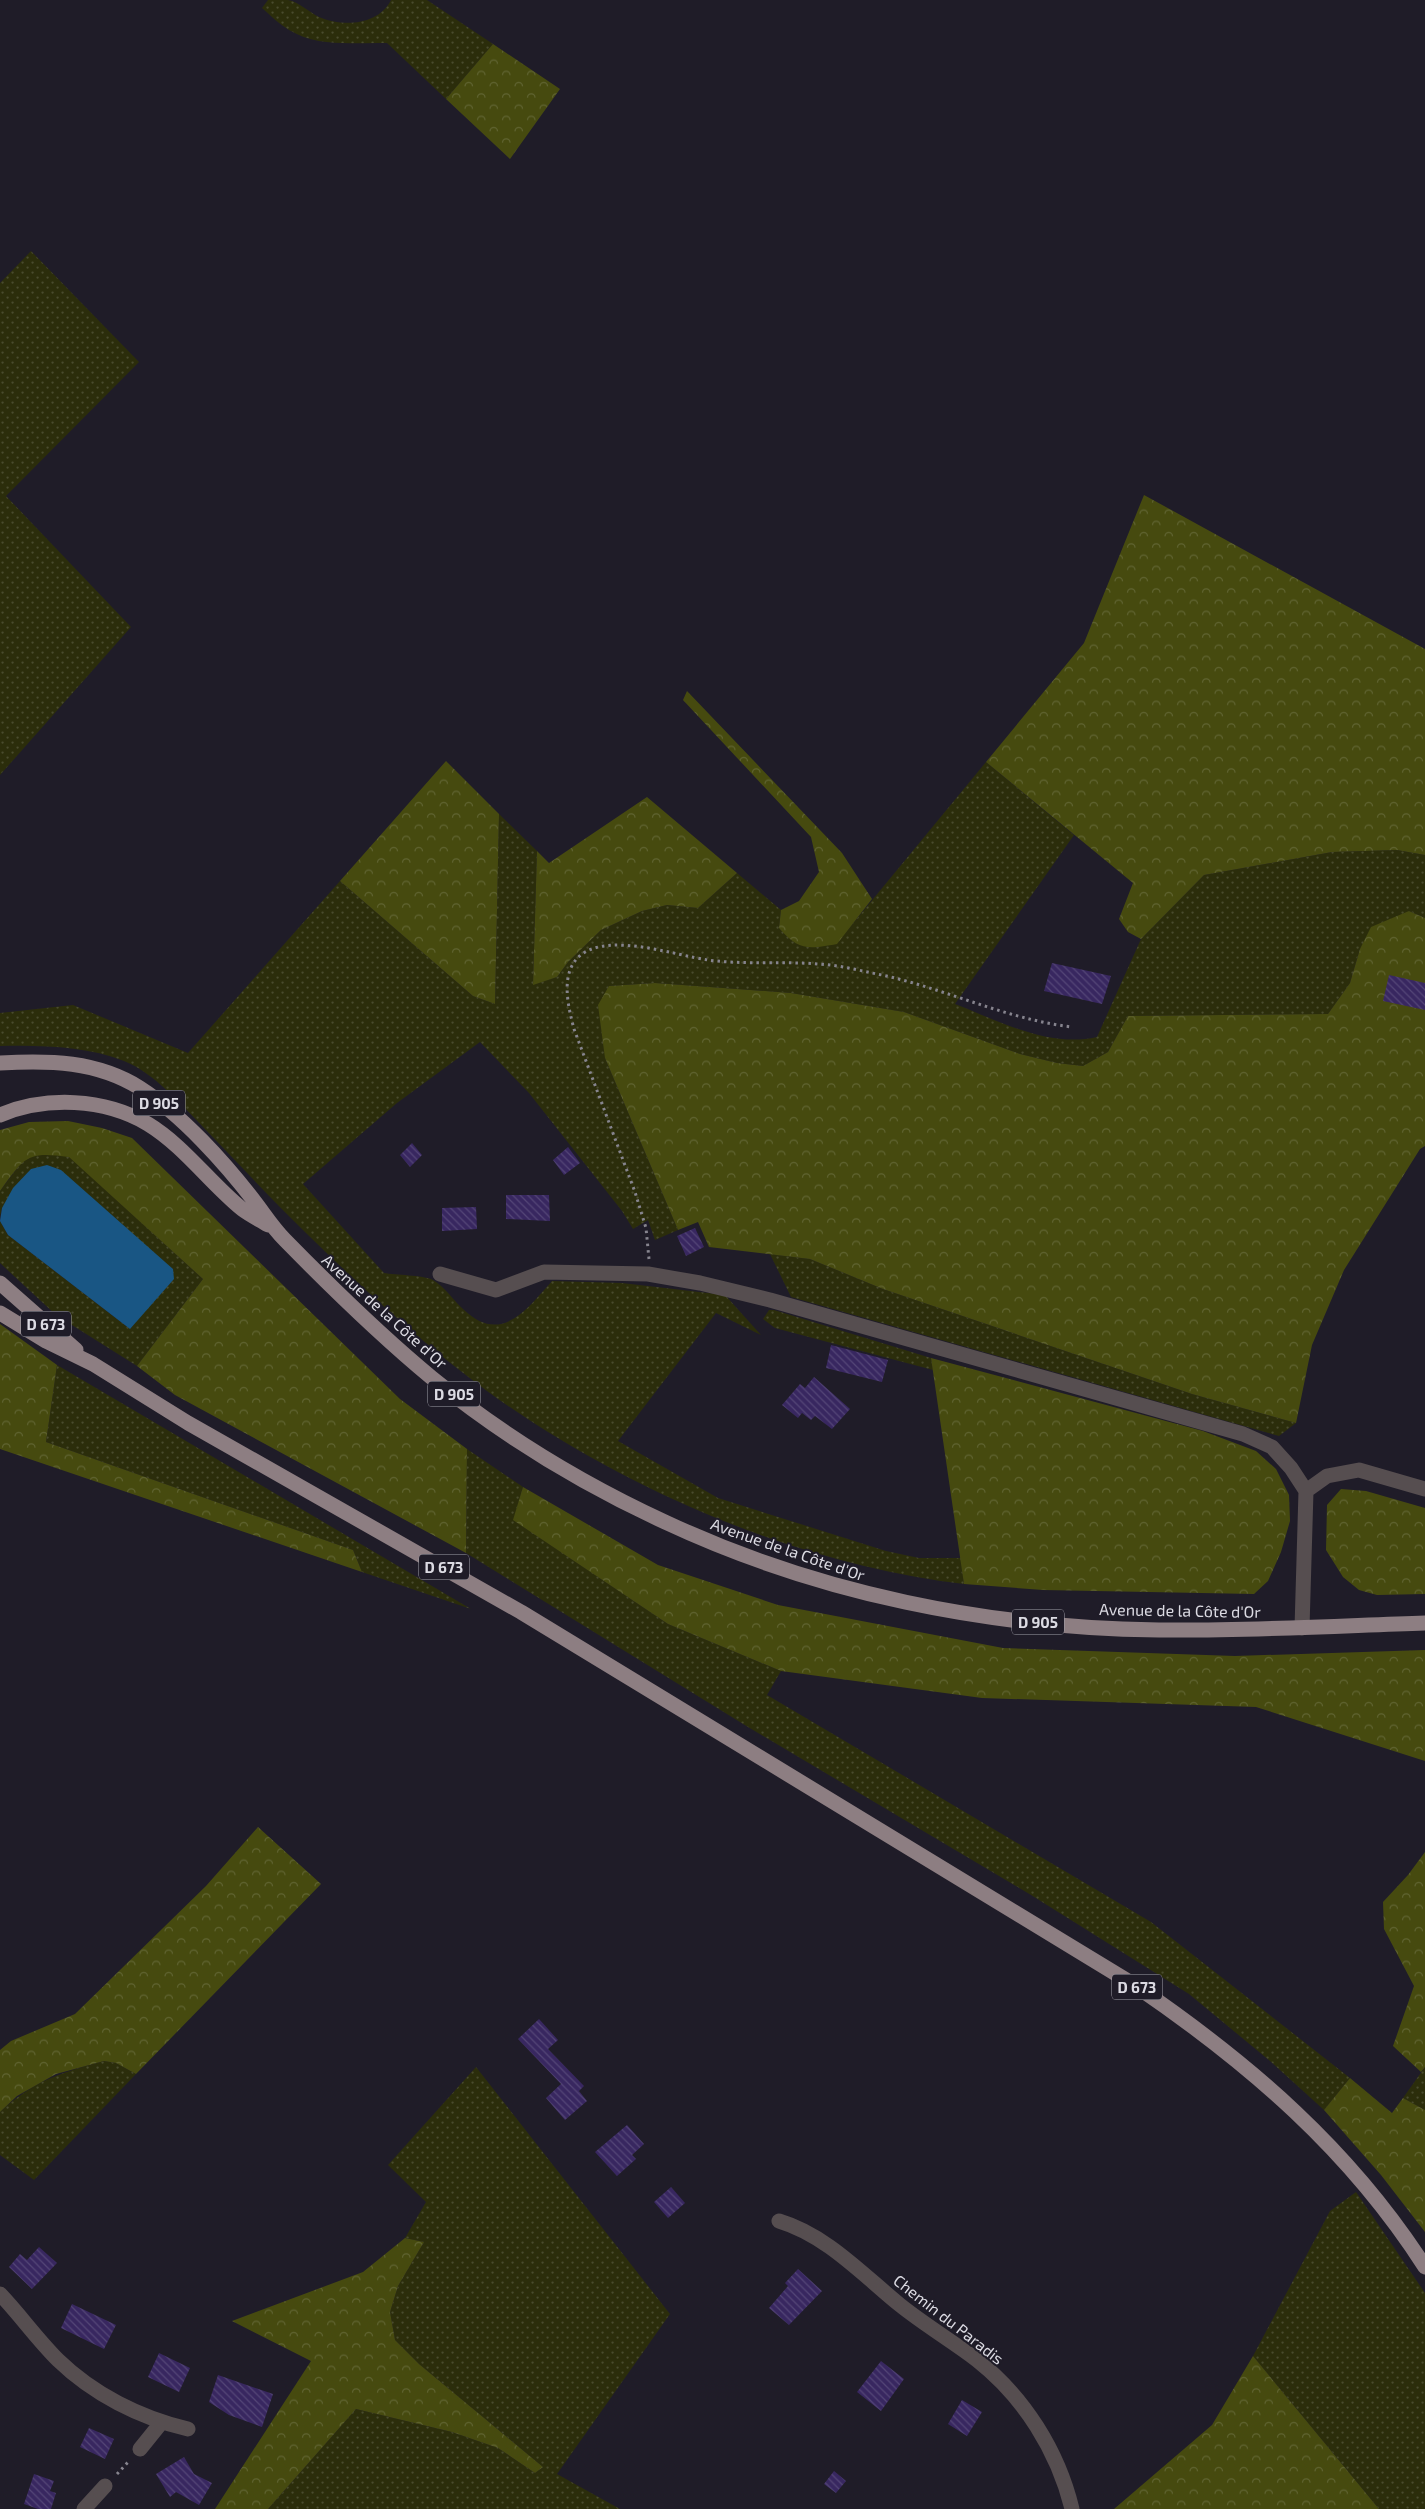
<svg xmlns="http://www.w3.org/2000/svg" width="1425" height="2509" viewBox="0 0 1425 2509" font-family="'Exo 2',sans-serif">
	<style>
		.grass { fill: url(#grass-dots) }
		.forest { fill: url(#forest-crowns) }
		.water { fill: #195684 }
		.building { fill: url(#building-back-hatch) }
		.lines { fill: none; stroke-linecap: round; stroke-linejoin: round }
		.path { stroke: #86848e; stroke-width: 3; stroke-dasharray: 2.5 4; stroke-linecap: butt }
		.minor { stroke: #564e50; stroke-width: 15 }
		.major { stroke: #8d7e82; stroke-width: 15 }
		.labels { text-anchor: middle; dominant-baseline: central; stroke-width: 4; stroke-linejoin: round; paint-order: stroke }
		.shield { fill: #1f1c28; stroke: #a3a2ab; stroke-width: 1 }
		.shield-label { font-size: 15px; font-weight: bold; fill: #dcdbe3 }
		.street-label { font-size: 16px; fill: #dcdbe3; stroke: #1f1c28 }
	</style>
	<defs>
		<pattern id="grass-dots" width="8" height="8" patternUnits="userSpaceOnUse" patternTransform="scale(1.25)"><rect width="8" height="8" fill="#2b2d0b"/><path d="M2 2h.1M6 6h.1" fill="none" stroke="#494b2e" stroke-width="1.8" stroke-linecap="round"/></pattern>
		<pattern id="forest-crowns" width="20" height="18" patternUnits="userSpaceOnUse" patternTransform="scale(1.25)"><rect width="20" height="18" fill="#464a0f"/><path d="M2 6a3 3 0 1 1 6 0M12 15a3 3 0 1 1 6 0" fill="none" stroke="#606432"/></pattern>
		<pattern id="building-back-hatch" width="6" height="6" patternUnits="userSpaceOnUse" patternTransform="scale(1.25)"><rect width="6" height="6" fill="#382760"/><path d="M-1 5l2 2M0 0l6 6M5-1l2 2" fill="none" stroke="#544677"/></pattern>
	</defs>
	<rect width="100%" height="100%" fill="#1f1c28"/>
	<path class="grass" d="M268,0C274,0 282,0 288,0C299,2 309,12 319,17C342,27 378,26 391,0H427L493,44L446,99L387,43C353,42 319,48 289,30C279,24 270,15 262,8Z
		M31,251L139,362L6,496L131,627L0,775V283Z
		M986,762L1074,835L955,1004C999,1021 1049,1048 1097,1037L1141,939L1204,875L1332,852L1397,850L1425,855V918L1409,911L1360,949L1350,983L1328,1014L1128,1016L1108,1052L1083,1066L1057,1063L1020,1054L904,1012L791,993L655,983L609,986L605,1058L678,1230L655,1240L648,1220L633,1229L622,1211L529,1093L480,1042L397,1103L303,1184L384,1273C395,1275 423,1275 433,1280C444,1286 454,1301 463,1309C501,1346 527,1309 552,1281L622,1283L725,1295L761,1335L716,1313L618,1441L718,1498L886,1551L919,1558H961L964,1584C799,1565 622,1489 487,1391C423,1344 363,1289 306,1233C271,1199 237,1162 203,1127C181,1104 154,1073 124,1061C86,1046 41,1045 0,1046V1013L73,1005L188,1053L340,881L473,996L495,1004L499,814L537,851L533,984L557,977L568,962L601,930L642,911L667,905L698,908L737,873L781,910L779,928L836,944Z
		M51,1154L69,1156L203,1279L137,1366L56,1315L0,1263V1221L8,1235L130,1329L2,1208L0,1216V1191L21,1163L31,1155Z
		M770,1254L810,1259L883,1289L1192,1394L1296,1423L1279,1436L791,1297Z
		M769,1310H774L931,1358L933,1370L775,1328L763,1319Z
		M57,1365L471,1609L362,1572L353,1550L46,1442Z
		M467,1449L523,1487L514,1520L668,1624L781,1671L767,1695L1151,1922L1350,2078L1324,2110L1270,2061L1189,1994L1031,1895L748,1727L466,1553Z
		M104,2061L116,2063L136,2074L34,2180L0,2155V2112C35,2080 60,2073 104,2061Z
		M476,2067L670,2314L557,2474L620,2509H268L356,2409L452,2432L498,2448L535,2473L543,2467L419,2364L395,2340L390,2312L398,2286L424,2242L405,2238L426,2202L388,2165Z
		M1425,2067V2110L1403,2098Z
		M1356,2192L1425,2293V2509H1379L1253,2356L1330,2211Z"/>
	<path class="forest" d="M493,44L560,89L510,159L446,99Z
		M1144,495L1425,649V855L1397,850L1332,852L1204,875L1141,939L1128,932L1119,919L1133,883L986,762L1084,643Z
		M687,691L842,853L872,899L837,944C808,949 799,951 779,928L781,910L799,901L819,872L811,837L683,700Z
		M446,761L499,814L495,1004L473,996L340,881Z
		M647,797L737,873L698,908L667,905L642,911L601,930L568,962L557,977L533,985L537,851L549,863Z
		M1409,911L1425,918V1146L1420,1149L1344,1270L1312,1345L1296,1423L1192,1394L883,1289L810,1259L709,1247L698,1222L678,1230L605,1058L598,1005L609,986L655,983L791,993L904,1012L1020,1054L1057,1063L1083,1066L1108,1052L1128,1016L1328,1014L1350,983L1360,949L1371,927Z
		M68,1121L102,1128L132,1138L400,1399L467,1449L466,1553L175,1395L137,1366L203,1279L69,1157C26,1151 25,1157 0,1191V1130L29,1122Z
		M0,1324L57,1365L46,1442L353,1550L362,1572L0,1449Z
		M931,1358L1203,1431L1256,1451L1276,1469L1289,1495L1290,1521L1281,1552L1268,1581L1254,1594L1043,1590L964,1584Z
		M523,1487L658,1565L778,1605L1003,1648L1235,1656L1425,1650V1761L1256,1707L982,1698L781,1671L668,1624L513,1520Z
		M1341,1489L1366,1491L1425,1508V1594L1377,1595L1359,1590L1343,1577L1326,1550L1327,1505Z
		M258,1827L321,1884L136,2074L116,2063L104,2061L56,2074L17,2096L0,2112V2050L11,2041L75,2014L206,1886Z
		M1425,1852V2067L1421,2072L1393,2046L1414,1986L1384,1929L1383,1902L1408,1875Z
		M1350,2078L1392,2113L1403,2098L1425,2110V2232L1381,2175L1324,2110Z
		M405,2238L424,2242L398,2286L390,2312L395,2340L419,2364L543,2467L535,2473L498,2448L452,2432L356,2409L268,2509H215L311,2361L232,2321L363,2272Z
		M1253,2356L1379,2509H1114L1212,2425Z"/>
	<path class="water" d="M47,1165L61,1170L173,1269L174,1279L130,1329L8,1235L0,1221L2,1208L13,1188L31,1169Z"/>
	<path class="building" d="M1052,963L1111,976L1102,1004L1044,991Z
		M1389,975L1425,983V1010L1383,1001Z
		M412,1143L422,1155L410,1167L400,1155Z
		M568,1147L580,1163L564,1175L553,1160Z
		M506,1195H549L550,1221L506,1219Z
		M476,1207L477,1229L442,1231V1208Z
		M695,1228L704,1247L686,1256L677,1236Z
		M831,1345L888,1360L882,1382L826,1368Z
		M814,1377L850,1409L832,1429L815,1416L811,1420L802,1413L798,1418L782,1405L800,1384L805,1388Z
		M539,2019L558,2040L548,2049L584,2086L579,2091L587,2101L565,2120L546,2098L561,2084L518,2039Z
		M627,2125L644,2144L632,2155L636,2159L617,2176L595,2152Z
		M671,2187L685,2203L668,2218L654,2202Z
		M39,2247L57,2263L32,2289L9,2267L20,2254L27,2260Z
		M798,2269L822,2291L789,2325L769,2308L788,2286L785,2283Z
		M72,2304L116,2325L104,2349L61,2328Z
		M159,2353L190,2368L179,2392L148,2377Z
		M881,2361L904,2379L881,2411L857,2392Z
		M218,2375L273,2394L262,2427L229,2415L209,2402Z
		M962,2400L982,2412L967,2436L948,2424Z
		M89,2428L114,2439L105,2459L80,2447Z
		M184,2457L194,2474L212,2483L199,2505L176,2492L170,2497L156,2474Z
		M834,2471L846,2481L836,2493L824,2484Z
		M34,2474L54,2481L50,2491L56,2493L51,2509H38L24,2504Z"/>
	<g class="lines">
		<path class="path" d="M649,1259L646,1228L635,1192L574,1029C568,1006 559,971 582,954C612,933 674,955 708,960C745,965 782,961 818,964C840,965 861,971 882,975C946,989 1006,1019 1072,1027
			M117,2474L130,2460"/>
		<path class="minor" d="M440,1274L496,1290L544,1272L648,1274L700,1283L770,1300L1243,1434L1272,1447L1291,1468L1306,1491L1327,1476L1359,1470L1425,1489
			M1302,1628L1306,1491
			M779,2221C826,2235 862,2274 900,2305C925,2325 952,2341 977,2360C1024,2397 1058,2451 1072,2509
			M0,2294C20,2315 37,2339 58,2360C93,2394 140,2418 188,2429
			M140,2449L161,2423
			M84,2509L105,2486"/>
		<path class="major" d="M0,1063C49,1060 97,1061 140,1088C182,1115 225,1163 255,1202C265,1215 273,1228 285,1240C332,1288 380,1335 432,1378C502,1435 583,1484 665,1522C819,1594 989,1628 1159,1630C1247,1631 1336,1626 1425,1623
			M0,1115C46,1096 104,1098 148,1124C184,1146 210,1183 242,1209C250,1215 260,1220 268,1225
			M0,1283L76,1350
			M0,1313L46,1341L93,1364L188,1423L521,1612L1136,1986C1250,2064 1350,2150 1425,2267"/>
	</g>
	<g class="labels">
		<g class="shield">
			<rect x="133" y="1090.5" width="52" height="25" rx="4"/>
			<rect x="21" y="1311.5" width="50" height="25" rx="4"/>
			<rect x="428" y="1381.5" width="52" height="25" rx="4"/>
			<rect x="419" y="1554.5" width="50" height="25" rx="4"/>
			<rect x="1012" y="1609.5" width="52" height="25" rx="4"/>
			<rect x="1112" y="1974.5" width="50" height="25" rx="4"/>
		</g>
		<g class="shield-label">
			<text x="159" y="1103">D 905</text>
			<text x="46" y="1324">D 673</text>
			<text x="454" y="1394">D 905</text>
			<text x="444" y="1567">D 673</text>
			<text x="1038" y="1622">D 905</text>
			<text x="1137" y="1987">D 673</text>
		</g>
		<g class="street-label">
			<text transform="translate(385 1311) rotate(42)">Avenue de la Côte d'Or</text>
			<text transform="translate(788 1549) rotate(19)">Avenue de la Côte d'Or</text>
			<text transform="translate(1180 1610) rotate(1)">Avenue de la Côte d'Or</text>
			<text transform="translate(949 2319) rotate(38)">Chemin du Paradis</text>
		</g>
	</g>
</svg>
